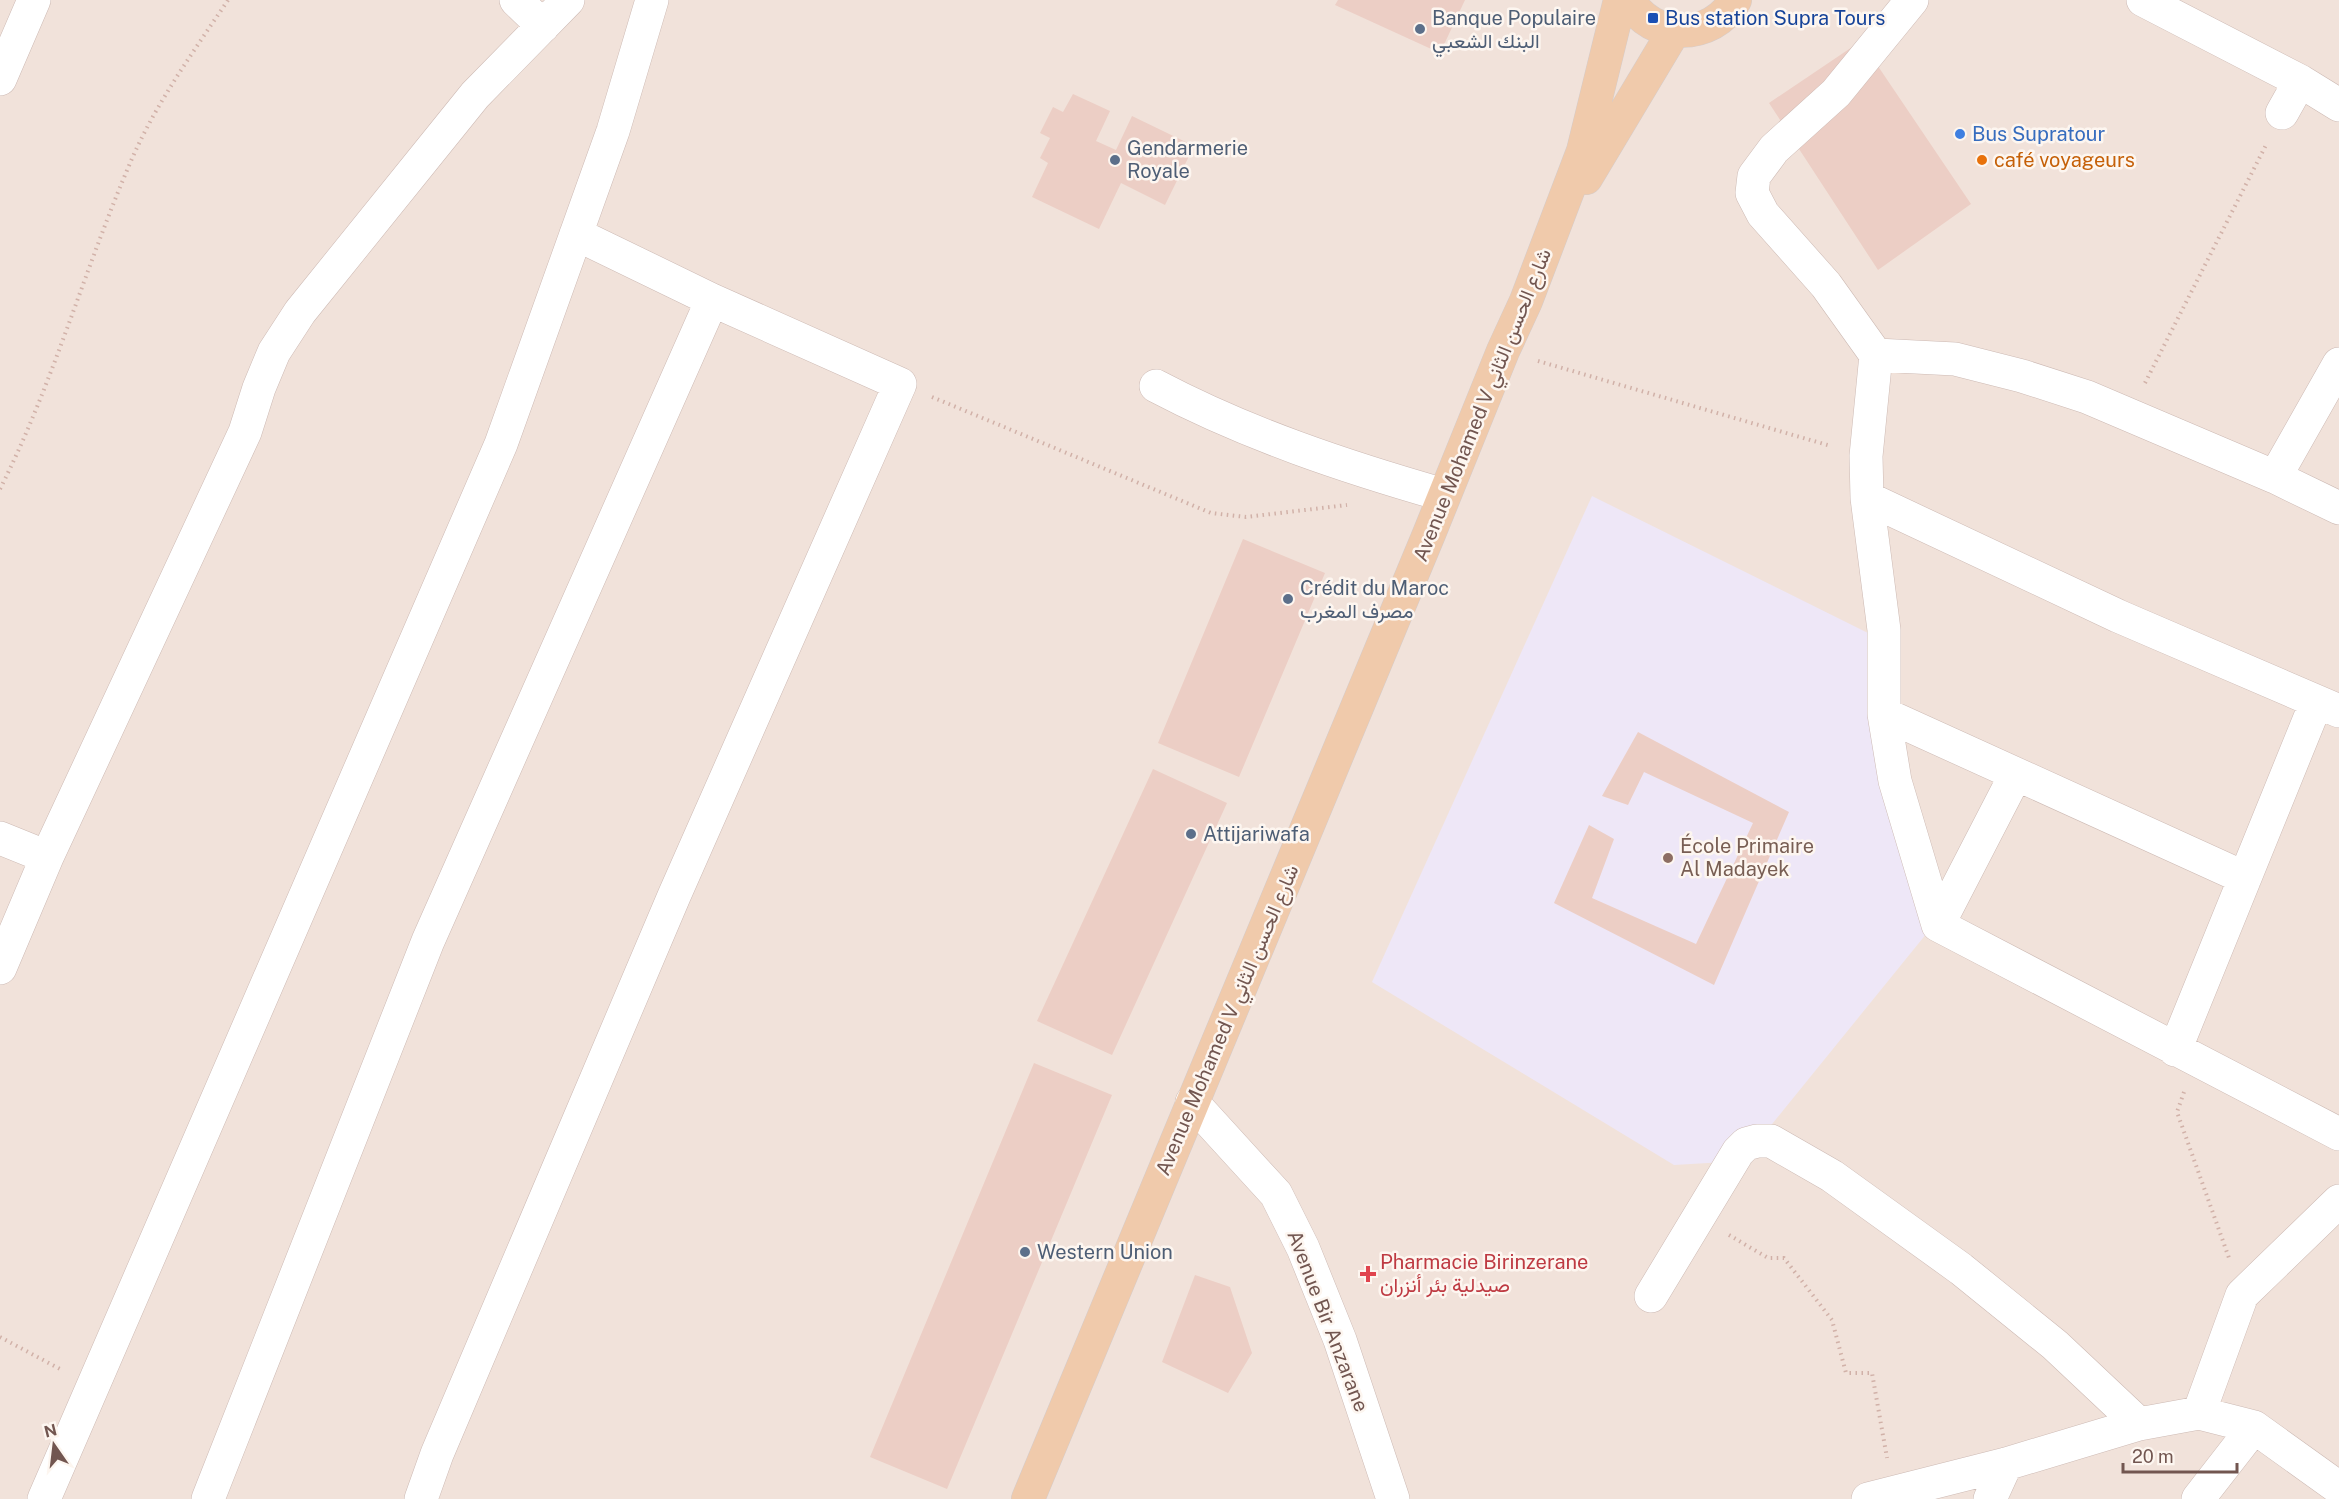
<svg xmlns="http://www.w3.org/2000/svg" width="2339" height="1499" viewBox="0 0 2339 1499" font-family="'Public Sans',Vazirmatn,sans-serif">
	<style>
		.residential { fill: #f1e2da }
		.education { fill: #eee7f7 }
		.building { fill: #eccec5 }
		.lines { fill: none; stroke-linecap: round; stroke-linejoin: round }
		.minor-casing { stroke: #cdbab4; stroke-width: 34 }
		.major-casing { stroke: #d5ccca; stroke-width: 34 }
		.path { stroke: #d1b1a8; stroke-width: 4; stroke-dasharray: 1.5 4.5; stroke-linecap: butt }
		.minor { stroke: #fff; stroke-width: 33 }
		.major { stroke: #f0caab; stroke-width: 33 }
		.transit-dot { fill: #1a4fb4; stroke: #fdf6f0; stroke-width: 2 }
		.service-dot { fill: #5c6f8a; stroke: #fdf6f0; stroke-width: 2 }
		.shop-dot { fill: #3f7fe0; stroke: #fdf6f0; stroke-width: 2 }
		.food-dot { fill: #e8710a; stroke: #fdf6f0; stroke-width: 2 }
		.education-dot { fill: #8d6e63; stroke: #fdf6f0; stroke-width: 2 }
		.health-dot { fill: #e0444e; stroke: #fdf6f0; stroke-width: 2 }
		.labels { text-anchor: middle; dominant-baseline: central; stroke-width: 5; stroke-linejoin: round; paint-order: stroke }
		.service-label { font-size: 20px; fill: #4e5e75; stroke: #fdf6f0; text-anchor: start }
		.transit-label { font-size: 20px; fill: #164399; stroke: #fdf6f0; text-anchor: start }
		.shop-label { font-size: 20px; fill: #366cbe; stroke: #fdf6f0; text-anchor: start }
		.food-label { font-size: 20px; fill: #c56008; stroke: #fdf6f0; text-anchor: start }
		.street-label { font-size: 20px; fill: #725650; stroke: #fdf6f0 }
		.education-label { font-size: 20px; fill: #785e54; stroke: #fdf6f0; text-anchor: start }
		.health-label { font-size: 20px; fill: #be3a42; stroke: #fdf6f0; text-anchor: start }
	</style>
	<rect width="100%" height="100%" fill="#faf1ea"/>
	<path class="residential" d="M0,0H2339V1499H0Z"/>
	<path class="education" d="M1592,496L1872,635L1927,933L1742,1161L1674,1165L1372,982Z"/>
	<path class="building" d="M1338,0H1465L1440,53L1335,5Z
		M1861,41L1971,204L1878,270L1769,103Z
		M1073,94L1110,111L1096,141L1116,150L1132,116L1194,146L1165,205L1121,183L1099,229L1032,197L1048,163L1040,158L1050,138L1040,133L1053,107L1063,112Z
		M1243,539L1325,573L1239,777L1158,743Z
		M1638,732L1789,812L1714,985L1554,903L1589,825L1614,839L1592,898L1696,944L1753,823L1644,772L1628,805L1602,796Z
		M1153,769L1227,803L1112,1055L1037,1021Z
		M1034,1063L1112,1095L947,1489L870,1457Z
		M1195,1275L1230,1287L1252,1353L1228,1393L1162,1362Z"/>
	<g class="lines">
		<g class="minor-casing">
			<path id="minor" d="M516,0L543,26
				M1912,0L1836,93L1774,149L1754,176L1752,193L1763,214L1826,285L1876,355L1866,456L1867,498L2118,616L2339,711
				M2143,0L2300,81L2339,105
				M0,79L34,0
				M2282,113L2300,81
				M1876,355L1955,359L2022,376L2087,397L2275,477L2339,508
				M1156,386C1247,434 1346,467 1444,495
				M2275,477L2339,364
				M1867,498L1884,630V714L1895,781L1938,925L2339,1134
				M1884,714L2245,878
				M0,838L47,857
				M1938,925L2016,774
				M0,968L47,857L245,432L259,388L274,352L300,312L475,95L568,0
				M2175,1050L2316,703
				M1192,1102L1276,1194L1303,1248L1340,1340L1393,1499
				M1651,1296L1738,1152L1746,1144L1757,1141H1771L1832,1176L1961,1269L2055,1345L2139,1424
				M2199,1413L2242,1295L2339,1201
				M44,1499L501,444L613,131L652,0
				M208,1499L428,941L712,300
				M421,1499L437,1454L674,896L900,384L712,300L576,234
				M1868,1499L2006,1464L2139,1424L2199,1413L2254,1427L2339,1488
				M1990,1499L2006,1464
				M2198,1499L2254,1427"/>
		</g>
		<g class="major-casing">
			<path id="major" d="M1629,0C1651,41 1713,41 1735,0
				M1586,178L1674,31
				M1028,1499L1429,534L1503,351L1526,301L1583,151L1620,0"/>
		</g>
		<path class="path" d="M1538,361L1831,446
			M2145,383L2267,143
			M932,397L1211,513L1246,517L1347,505
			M0,489C52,386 83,274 128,168C153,107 192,54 228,0
			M2184,1092L2177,1112L2229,1258
			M1729,1235L1768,1258H1784L1832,1320L1846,1373H1872L1887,1458
			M0,1337L60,1369"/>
		<use href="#minor" class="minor"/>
		<use href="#major" class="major"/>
	</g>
	<rect class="transit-dot" x="1647" y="12" width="12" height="12" rx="3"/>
	<g class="service-dot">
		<circle cx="1420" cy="29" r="6"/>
		<circle cx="1115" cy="160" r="6"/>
		<circle cx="1288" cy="599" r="6"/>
		<circle cx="1191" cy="834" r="6"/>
		<circle cx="1025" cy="1252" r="6"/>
	</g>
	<circle class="shop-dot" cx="1960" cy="134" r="6"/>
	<circle class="food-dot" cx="1982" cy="160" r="6"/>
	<circle class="education-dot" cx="1668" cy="858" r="6"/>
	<path class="health-dot" d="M1365 1265h6v6h6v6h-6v6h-6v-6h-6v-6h6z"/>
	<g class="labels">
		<g class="service-label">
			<text x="1432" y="18">Banque Populaire<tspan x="1432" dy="23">البنك الشعبي</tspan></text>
			<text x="1127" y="148">Gendarmerie<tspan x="1127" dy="23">Royale</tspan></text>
			<text x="1300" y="588">Crédit du Maroc<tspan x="1300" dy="23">مصرف المغرب</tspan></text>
			<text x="1203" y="834">Attijariwafa</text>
			<text x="1037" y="1252">Western Union</text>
		</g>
		<g class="transit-label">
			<text x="1665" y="18">Bus station Supra Tours</text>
		</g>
		<g class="shop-label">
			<text x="1972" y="134">Bus Supratour</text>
		</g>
		<g class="food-label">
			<text x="1994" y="160">café voyageurs</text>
		</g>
		<g class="street-label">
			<text transform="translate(1482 405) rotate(-68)">Avenue Mohamed V شارع الحسن الثاني</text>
			<text transform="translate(1227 1020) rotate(-67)">Avenue Mohamed V شارع الحسن الثاني</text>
			<text transform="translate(1328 1321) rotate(69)">Avenue Bir Anzarane</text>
		</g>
		<g class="education-label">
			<text x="1680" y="846">École Primaire<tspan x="1680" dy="23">Al Madayek</tspan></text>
		</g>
		<g class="health-label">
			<text x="1380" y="1262">Pharmacie Birinzerane<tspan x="1380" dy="23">صيدلية بئر أنزران</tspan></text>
		</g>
	</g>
	<g transform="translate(54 1445) rotate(346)" stroke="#fdf6f0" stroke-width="4.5" paint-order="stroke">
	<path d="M0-4.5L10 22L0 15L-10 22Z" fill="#725650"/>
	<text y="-9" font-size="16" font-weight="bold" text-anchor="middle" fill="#725650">N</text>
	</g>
	<path d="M2123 1463v9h114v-9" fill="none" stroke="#725650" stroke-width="3"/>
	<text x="2132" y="1463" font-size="18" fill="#725650" stroke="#fdf6f0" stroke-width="4.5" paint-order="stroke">20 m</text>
</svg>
